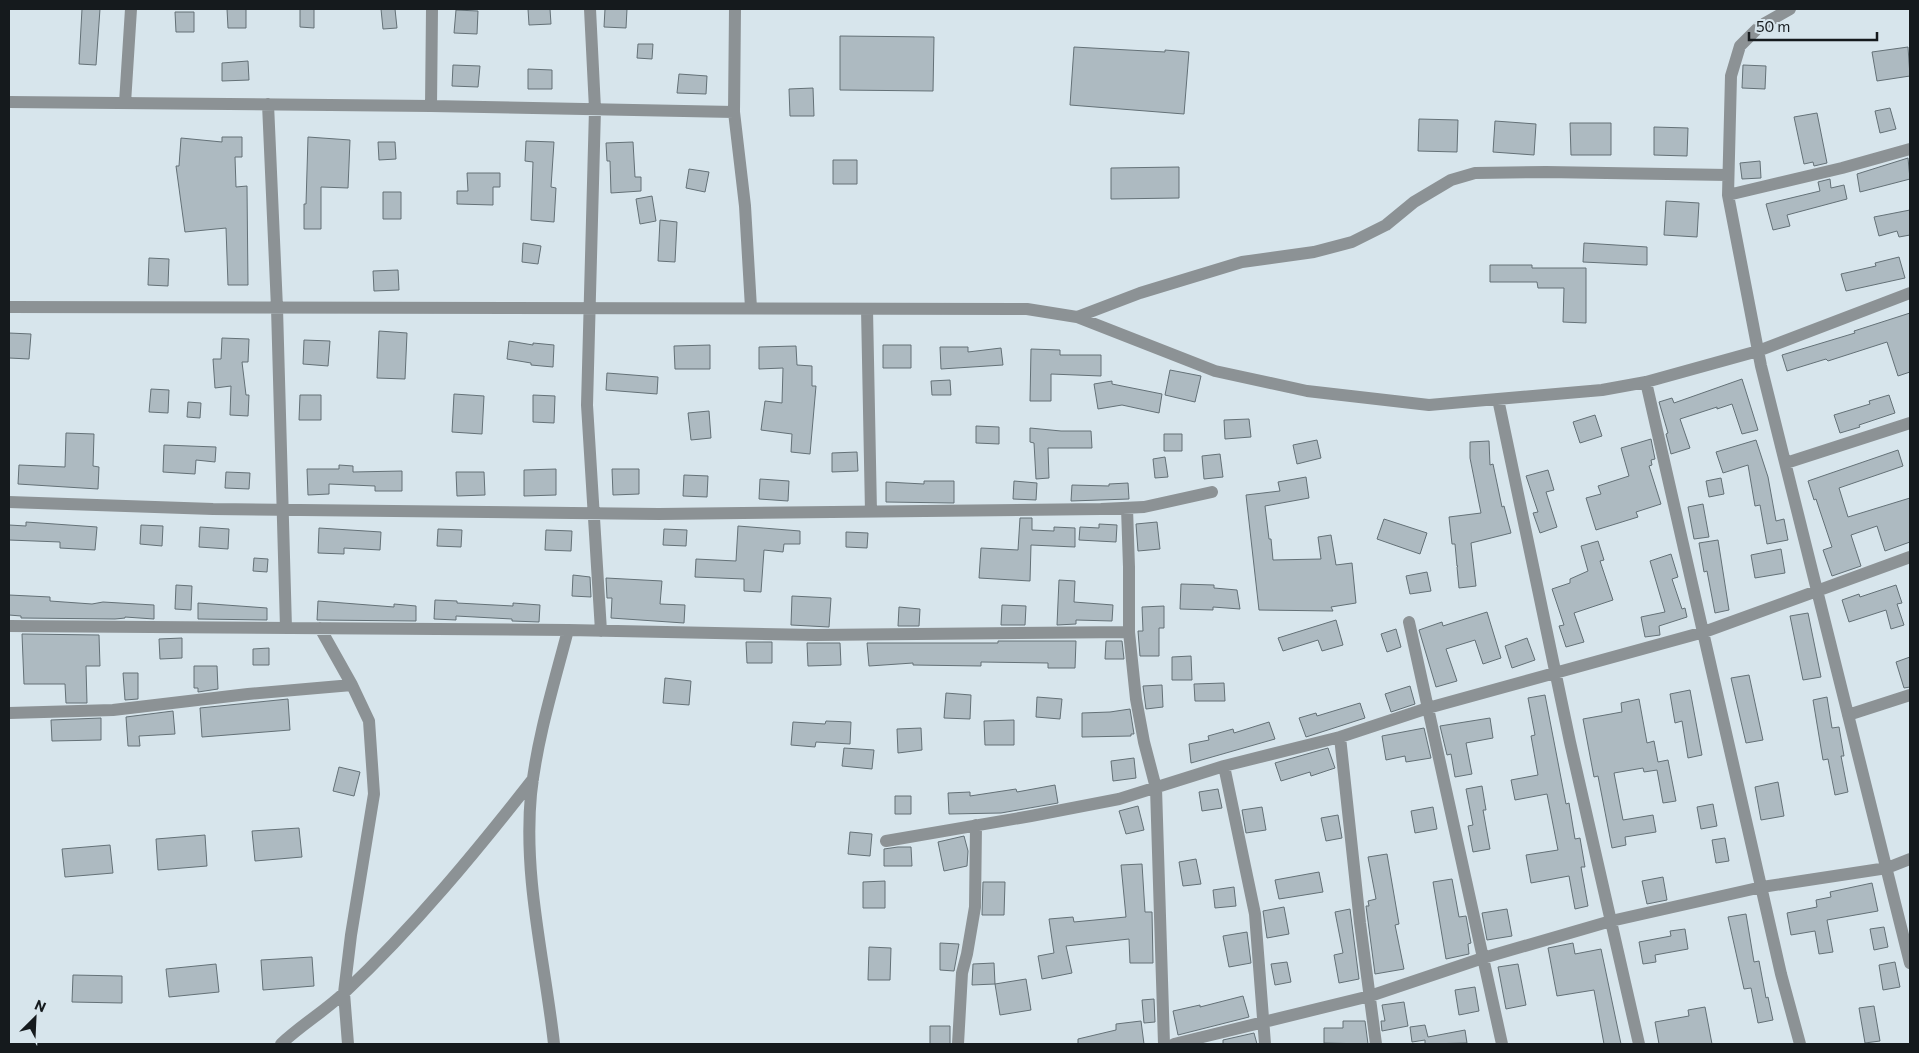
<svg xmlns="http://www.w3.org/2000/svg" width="1919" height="1053" viewBox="0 0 1919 1053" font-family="Commissioner,sans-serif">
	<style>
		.building { fill: #adbac1; stroke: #647177 }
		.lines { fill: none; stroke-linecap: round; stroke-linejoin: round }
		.minor { stroke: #8c9295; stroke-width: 12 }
	</style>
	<rect width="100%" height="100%" fill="#d7e5ec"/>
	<path class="building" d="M82,9H100L96,65L79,64Z
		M227,9H246V28H228Z
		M300,9H314V28L300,27Z
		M381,9H395L397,28L383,29Z
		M528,9H550L551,24L529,25Z
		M605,9H627L626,28L604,27Z
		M456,10L478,11L477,34L454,33Z
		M175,12H194V32H176Z
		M840,36L934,37L933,91L840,90Z
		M638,44H653L652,59L637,58Z
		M1074,47L1165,52V50L1189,52L1184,114L1070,105Z
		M1908,47L1910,76L1877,81L1872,52Z
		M248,61L249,80L222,81V63Z
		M453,65L480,66L478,87L452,86Z
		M1743,65L1766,66L1765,89L1742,88Z
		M528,69L552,70V89H528Z
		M679,74L707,76L706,94L677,93Z
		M813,88L814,116H790L789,89Z
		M1890,108L1896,129L1880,133L1875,111Z
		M1817,113L1827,163L1814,166L1813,162L1804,164L1794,117Z
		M1419,119L1458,120L1457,152L1418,151Z
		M1495,121L1536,124L1534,155L1493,152Z
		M1570,123H1611V155H1571Z
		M1654,127L1688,128L1687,156L1654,155Z
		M222,137H242V157H235L236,187L247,186L248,285H228L226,228L185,232L176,166H179L181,138L222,142Z
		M308,137L350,140L348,188L321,187V229H304V204H306Z
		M526,141L554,142L551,187L556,188L554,222L531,220L533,162L525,161Z
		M378,142H395L396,159L379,160Z
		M633,142L635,177H641V191L611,193L610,161H607L606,143Z
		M1908,158L1910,179L1860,192L1857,174Z
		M833,160H857V184H833Z
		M1760,161L1761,178L1742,179L1740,163Z
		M1179,167V198L1111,199V168Z
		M689,169L709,172L705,192L686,188Z
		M467,173H500V187H493V205L457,204V191H468Z
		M1830,179L1831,188L1844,185L1847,199L1787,215L1790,226L1773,230L1766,204L1820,191L1818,182Z
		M383,192H401V219H383Z
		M652,196L656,221L640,224L636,199Z
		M1666,201L1699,203L1697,237L1664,235Z
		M1910,210V235L1899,237L1897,231L1879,236L1874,217Z
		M660,220L677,222L675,262L658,261Z
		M523,243L541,246L538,264L522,262Z
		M1584,243L1647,247V265L1583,262Z
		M1899,257L1905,278L1846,291L1841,274L1876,266L1875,263Z
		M149,258L169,259L168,286L148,285Z
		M1490,265H1532V268H1586V323L1563,322L1564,288H1538L1537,282H1490Z
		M398,270L399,290L374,291L373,271Z
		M1910,313V372L1898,376L1887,342L1828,361L1826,359L1787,371L1782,355L1855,333L1854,331Z
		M379,331L407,333L405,379L377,378Z
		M9,333L31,334L29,359L9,358Z
		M222,338L249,339L248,362H242L246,395H249L248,416L230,415L231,386L215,388L213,359H221Z
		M304,340L330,341L328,366L303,364Z
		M509,341L533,345V343L554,345L553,367L531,365V363L507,359Z
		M710,345V369H675L674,346Z
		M883,345H911V368H883Z
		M796,346L797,365L812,366V386H816L810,454L791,452L792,434L761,430L765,401L782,403L783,368L759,369V347Z
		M940,347H968V352L1001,348L1003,365L941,369Z
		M1031,349L1060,350V355H1101V376L1051,374V401H1030Z
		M1170,370L1201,376L1195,402L1165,395Z
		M607,373L658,377L657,394L606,390Z
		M1742,379L1758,430L1742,434L1732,404L1717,409V407L1680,419L1690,448L1671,454L1666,434L1668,433L1659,402L1672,398L1674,403Z
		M950,380L951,395H932L931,381Z
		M1112,381V384L1162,394L1159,413L1122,405L1098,409L1094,384Z
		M151,389L169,390L168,413L149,412Z
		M454,394L484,396L482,434L452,432Z
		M300,395H321V420H299Z
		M533,395L555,396L554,423L533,422Z
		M1889,395L1895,413L1859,425L1860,427L1840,433L1834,415L1870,404L1869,401Z
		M188,402L201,403L200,418L187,417Z
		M709,411L711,438L691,440L688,413Z
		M1595,415L1602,436L1580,443L1573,422Z
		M1249,419L1251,437L1225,439L1224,420Z
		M976,426L999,427V444L976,443Z
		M1030,428L1061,431H1091L1092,448H1048L1049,478L1036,479L1034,443L1030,442Z
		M66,433L94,434L93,466L99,467L98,489L18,484L19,465L65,467Z
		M1164,434H1182V451H1164Z
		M1651,439L1655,459L1651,460L1652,465L1649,466L1661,504L1636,512L1638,517L1596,530L1586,498L1601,494L1598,486L1629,476L1621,448Z
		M1317,440L1321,458L1297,464L1293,445Z
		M1756,440L1768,477L1776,521L1784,519L1788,540L1767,544L1760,505L1755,506L1748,465L1723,473L1716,452Z
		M1489,441L1490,465L1493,464L1502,507L1504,506L1511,533L1471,543L1476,586L1459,588L1457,567L1458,566H1457L1455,544H1452L1449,517L1481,513L1470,458V442Z
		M164,445L216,447L215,462L196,460L195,474L163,472Z
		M1898,450L1903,466L1839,488L1848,517L1910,498V542L1885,551L1877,526L1851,535L1861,566L1832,576L1823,550L1832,547L1816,499L1814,500L1808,481Z
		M857,452L858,471L832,472V453Z
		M1220,454L1223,477L1204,479L1202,456Z
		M1165,457L1168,477L1155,478L1153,459Z
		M339,465L353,466V472L402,471V491H375V486L329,484V494L308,495L307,469H339Z
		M556,469V495L524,496V470Z
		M612,469H639V494L613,495Z
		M1548,470L1554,490L1546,492L1557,527L1540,533L1533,513L1538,512L1526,476Z
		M226,472L250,473L249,489L225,488Z
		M456,472H484L485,495L457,496Z
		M684,475L708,476L707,497L683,496Z
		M1306,477L1309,498L1265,506L1269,539H1271L1273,560L1321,559L1318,537L1331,535L1336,565L1352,563L1356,603L1331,607L1333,611L1259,610L1246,495L1280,491L1278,482Z
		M1721,478L1724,494L1709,497L1706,481Z
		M760,479L789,481L788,501L759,499Z
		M924,481H954V503L886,502V482L924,484Z
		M1014,481L1037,483L1036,500L1013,499Z
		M1128,483L1129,499L1071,501L1072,485L1109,486V484Z
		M1703,504L1709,537L1694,539L1688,507Z
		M1020,518H1032V530L1054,531V527L1075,528V547L1031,545L1030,581L979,578L981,548L1018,550Z
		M1384,519L1427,533L1420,554L1377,539Z
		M26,522L97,527L95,550L60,548V542L9,540V525L26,526Z
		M1157,522L1160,549L1138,551L1136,524Z
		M1099,524L1117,525L1116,542L1079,540L1080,527L1099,528Z
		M141,525L163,526L162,546L140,544Z
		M738,526L800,531V544H784L783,552L764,550L761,592L744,591V579L695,577L696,559L736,561Z
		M200,527L229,529L228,549L199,547Z
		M319,528L381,532L380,550L344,548V554L318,553Z
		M438,529L462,530L461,547L437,546Z
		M664,529L687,530L686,546L663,545Z
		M546,530L572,531L571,551L545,550Z
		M846,532L868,533L867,548L846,547Z
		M1718,540L1729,610L1715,613L1707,571L1704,572L1699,543Z
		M1598,541L1604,560L1600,561L1613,600L1574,613L1584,642L1566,647L1559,626L1564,625L1552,589L1570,583V579L1588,571L1581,546Z
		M1781,549L1785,573L1755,578L1751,555Z
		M1671,554L1678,577L1672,579L1682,609L1685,608L1687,617L1659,626L1660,635L1645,637L1641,617L1665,612L1650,561Z
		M254,558L268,559L267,572L253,571Z
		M1427,572L1431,591L1410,594L1406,576Z
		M573,575L590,577L591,597L572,596Z
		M606,578L662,581L660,604L685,605L684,623L611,618L612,598H607Z
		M1059,580L1075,581L1074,602L1113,605L1112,621L1076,620V624L1057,625Z
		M1181,584L1214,585V588L1237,590L1240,609L1213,607V610L1180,609Z
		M176,585L192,586L191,610L175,609Z
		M1896,585L1902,603L1897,604L1904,625L1891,629L1886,610L1849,622L1842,600L1859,594L1860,597Z
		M9,595L50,597V601L92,604L103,602L154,605V619L125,617V618L115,619L21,618V616L9,615Z
		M792,596L831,598L829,627L791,625Z
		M435,600L457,601V603L513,606V603L540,605L539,622L512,621V619L456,616V620L434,619Z
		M318,601L394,607V604L416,606V621L317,620Z
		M198,603L267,608V620L198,619Z
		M1002,605L1026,606L1025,625H1001Z
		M1164,606V628H1159V656H1140L1138,631H1143L1142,607Z
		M899,607L920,609L919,626H898Z
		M1487,612L1501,658L1483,664L1475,640L1446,649L1457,681L1436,687L1419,630L1442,622L1443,626Z
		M1808,613L1821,677L1803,680L1790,616Z
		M1336,620L1343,645L1322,651L1318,640L1283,651L1278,638Z
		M1396,629L1401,647L1387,652L1381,634Z
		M22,634L99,635L100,666H86L87,703H66L65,684H24Z
		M182,638V658L160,659L159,639Z
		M1527,638L1535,660L1512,668L1505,646Z
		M998,641H1076L1075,668H1048V663L981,662V666L913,665V663L869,666L867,643H998Z
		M1106,641H1122L1124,659H1105Z
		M746,642H772V663H747Z
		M807,643H840L841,665L808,666Z
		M269,648V665H253V649Z
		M1191,656L1192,680H1172V657Z
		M1910,657V687L1904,688L1896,662Z
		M194,666H217L218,689L198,692V688H194Z
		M123,673H138V699L125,700Z
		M1749,675L1763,740L1746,743L1731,678Z
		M665,678L691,681L689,705L663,703Z
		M1224,683L1225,701H1195L1194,684Z
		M1162,685L1163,707L1146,709L1143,686Z
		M1410,686L1415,704L1391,712L1385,694Z
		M1690,690L1702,755L1688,758L1682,721L1675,723L1670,694Z
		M946,693L971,695L970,719L944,718Z
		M1545,695L1566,804L1569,803L1575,839L1580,838L1585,867H1581L1588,906L1575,909L1569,876L1531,883L1526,855L1558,850L1547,794L1515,800L1511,780L1538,775L1531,736L1535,735L1528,698Z
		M1037,697L1062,699L1060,719L1036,717Z
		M1827,697L1832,728L1839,727L1844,756H1841L1848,792L1835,795L1828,759L1823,760L1813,700Z
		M288,699L290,730L202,737L200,708Z
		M1639,699L1647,743L1654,741L1658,762L1668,760L1676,801L1663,803L1657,770L1644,772L1643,768L1614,773L1623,820L1653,815L1656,832L1625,837L1626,845L1612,848L1598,776L1594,777L1583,719L1622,712L1621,703Z
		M1360,703L1365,718L1306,737L1299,718L1316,713L1317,716Z
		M1130,709L1134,734H1131V736L1082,737V713L1110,712Z
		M173,711L175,734L139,736L140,746H128L126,717Z
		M101,718V740L52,741L51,720Z
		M1490,718L1493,738L1466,743L1472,774L1455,777L1451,754L1447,755L1440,726Z
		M1014,720V745H985L984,721Z
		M826,721L851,722L850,744L816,742L815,747L791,745L793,722L825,724Z
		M1269,722L1275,739L1191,763L1189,744L1209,740L1208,736L1233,729L1234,733Z
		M921,728L922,750L898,753L897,729Z
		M1424,728L1431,758L1406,762L1405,756L1386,760L1382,736Z
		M844,748L874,750L872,769L842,766Z
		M1328,748L1335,768L1311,776L1310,772L1281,781L1275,763Z
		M1134,758L1136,778L1113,781L1111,761Z
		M339,767L360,772L354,796L333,791Z
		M1778,782L1784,816L1761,820L1755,787Z
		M1055,785L1058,803L1001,813L949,814L948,793L970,792V796L1016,789L1017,792Z
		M1482,786L1486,810H1483L1490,849L1473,852L1468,826L1473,825L1466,789Z
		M1218,789L1222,808L1202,811L1199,792Z
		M895,796H911V814H895Z
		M1713,804L1717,826L1701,829L1697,807Z
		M1138,806L1144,830L1126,834L1119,811Z
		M1262,807L1266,830L1246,833L1242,810Z
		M1433,807L1437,829L1415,833L1411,811Z
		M1338,815L1342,838L1326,841L1321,818Z
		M299,828L302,857L255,861L252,831Z
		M850,832L872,834L870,856L848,854Z
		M205,835L207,866L158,870L156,839Z
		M964,836L968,851L967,866L944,871L938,842Z
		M1725,838L1729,861L1716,863L1712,840Z
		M110,845L113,873L65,877L62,849Z
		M898,847H911L912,866H884V849Z
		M1387,854L1399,924L1395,925L1404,969L1375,974L1366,906H1369L1368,901L1376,899L1368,857Z
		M1196,859L1201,884L1183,886L1179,862Z
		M1142,864L1145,912H1152L1153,963H1130L1129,939L1066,946L1072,973L1042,979L1038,956L1054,953L1049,919L1073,917L1074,922L1126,917L1121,865Z
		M1319,872L1323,892L1279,899L1275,880Z
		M1663,877L1667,900L1647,904L1642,881Z
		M1452,879L1459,917L1466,916L1471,943L1468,944L1469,954L1446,959L1433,882Z
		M885,881V908H863V882Z
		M983,882H1005L1004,915H982Z
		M1872,883L1878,911L1827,920L1833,952L1819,954L1815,931L1791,935L1787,913L1817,907L1816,900L1831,897L1830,892Z
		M1234,887L1236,906L1215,908L1213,890Z
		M1284,907L1289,934L1267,938L1263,911Z
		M1350,909L1359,979L1339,983L1334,955L1343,953L1335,912Z
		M1507,909L1512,936L1487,940L1482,913Z
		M1746,914L1754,962L1759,961L1766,998L1768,997L1773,1020L1758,1023L1751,988L1744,989L1728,917Z
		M1884,927L1888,947L1874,950L1870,929Z
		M1685,929L1688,949L1655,955L1656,962L1643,964L1639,942L1671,936L1670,931Z
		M1247,932L1251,963L1229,967L1223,936Z
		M940,943L959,944L954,971L940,970Z
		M1573,943L1575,954L1601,949L1621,1044H1604L1594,990L1557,996L1548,948Z
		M869,947L891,948L890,980H868Z
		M312,957L314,986L263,990L261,960Z
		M1287,962L1291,982L1275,985L1271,964Z
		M1895,962L1900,987L1883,990L1879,965Z
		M994,963L995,984L972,985L973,964Z
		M216,964L219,992L169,997L166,969Z
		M1518,964L1526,1005L1506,1009L1498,967Z
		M73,975L122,976V1003L72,1002Z
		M1026,979L1031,1010L1000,1015L995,984Z
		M1475,987L1479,1011L1459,1015L1455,990Z
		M1243,996L1249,1017L1178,1035L1173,1011L1200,1005V1007Z
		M1154,999L1155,1022L1144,1023L1142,1000Z
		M1404,1002L1408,1026L1382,1031L1381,1021H1385L1382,1005Z
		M1874,1006L1880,1041L1865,1043L1859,1008Z
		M1705,1007L1712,1044H1659L1655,1022L1689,1016L1688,1010Z
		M1141,1021L1144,1044H1078V1039L1116,1030V1024Z
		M1343,1021H1365L1368,1044L1324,1043V1028H1343Z
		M1425,1025L1428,1037L1465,1030L1467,1043L1425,1044V1040L1412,1042L1410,1027Z
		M930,1026H950V1044H930Z
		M1254,1033L1257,1044H1223V1040Z"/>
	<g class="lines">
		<path class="minor" d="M590,9L595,109L587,405L601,631
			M1790,9L1760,26L1740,46L1731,76L1728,195L1761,366L1910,963
			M9,102L431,106L734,112L735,9
			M125,103L131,9
			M268,104L277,308L286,628
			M431,106L432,9
			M734,112L745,206L751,308
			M1728,195L1842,168L1910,149
			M9,307L1027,309L1077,317L1215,371L1307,391L1429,405L1602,390L1646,382L1758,351L1910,293
			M867,309L871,512
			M1077,317L1140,293L1242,262L1314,252L1352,242L1386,225L1414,202L1451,180L1475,173L1546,172L1728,175
			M1646,382L1781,974L1800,1044
			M1498,399L1570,742L1639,1044
			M1786,463L1910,423
			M9,502L213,509L659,514L1101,509L1144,507L1212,492
			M1127,508L1129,567V632L1136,699L1144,742L1156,788L1164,1044
			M1409,622L1502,1044
			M9,626L568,630L816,635L1129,632
			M320,628L352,685L369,721L374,794L351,935L344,993L348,1044
			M9,713L113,710L248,694L352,685
			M1848,715L1910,695
			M1340,737L1360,923L1376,1044
			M1224,766L1255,914L1265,1044
			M886,841L1031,816L1119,799L1224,766L1340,737L1428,708L1704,632L1910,557
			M281,1044C301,1025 325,1011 345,992C414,927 475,853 533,779
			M554,1044C545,962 523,878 531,794C537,738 554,684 568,630
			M958,1044L962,973L967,954L975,907L976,825
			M1174,1044L1370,996L1483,958L1611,921L1762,887L1887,868L1910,859"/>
	</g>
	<rect width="1919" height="1053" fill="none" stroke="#151a1d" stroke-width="20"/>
	<g transform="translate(35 1018) rotate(24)" stroke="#d7e5ec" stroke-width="4" paint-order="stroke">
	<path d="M0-4L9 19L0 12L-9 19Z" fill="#151a1d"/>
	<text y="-8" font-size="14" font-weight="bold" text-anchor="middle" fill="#151a1d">N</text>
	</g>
	<path d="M1749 32v8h128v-8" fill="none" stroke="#151a1d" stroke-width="2.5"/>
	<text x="1756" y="32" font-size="15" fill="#151a1d" stroke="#d7e5ec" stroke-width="4" paint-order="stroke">50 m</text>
</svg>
